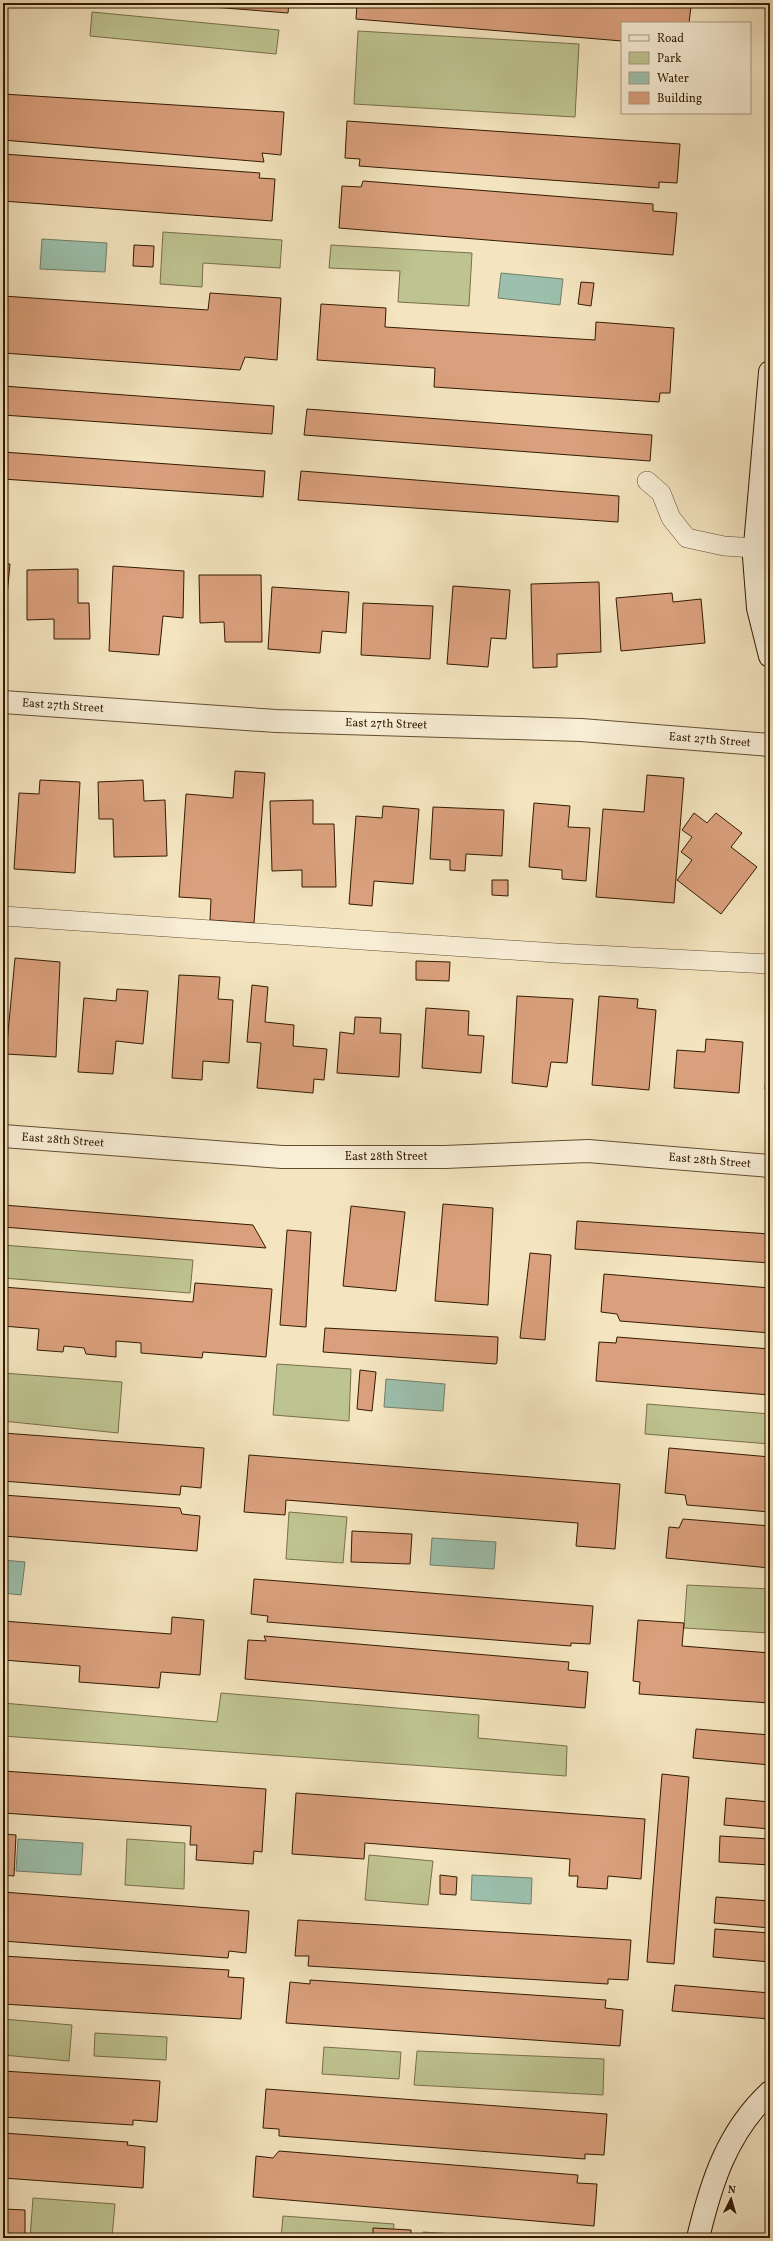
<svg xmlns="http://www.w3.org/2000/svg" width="773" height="2241" viewBox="0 0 773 2241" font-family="Vollkorn,serif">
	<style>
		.green { fill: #bec491; stroke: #786f48 }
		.water { fill: #9cc0ad; stroke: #727e68 }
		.building { fill: #daa07d; stroke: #331a00 }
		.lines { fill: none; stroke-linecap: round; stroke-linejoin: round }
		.lane-casing { stroke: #634d30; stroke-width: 20 }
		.street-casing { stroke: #634d30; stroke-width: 24 }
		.secondary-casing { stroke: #331a00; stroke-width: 24 }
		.lane { stroke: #f8eed6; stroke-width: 19 }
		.street { stroke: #f8eed6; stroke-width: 22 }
		.secondary { stroke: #f8eed6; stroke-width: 22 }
		.labels { text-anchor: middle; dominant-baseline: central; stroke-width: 4; stroke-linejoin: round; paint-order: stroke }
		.street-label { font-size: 12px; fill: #331a00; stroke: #f8eed6 }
	</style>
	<rect width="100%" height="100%" fill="#f4e5c0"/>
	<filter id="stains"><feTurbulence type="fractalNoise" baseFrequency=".005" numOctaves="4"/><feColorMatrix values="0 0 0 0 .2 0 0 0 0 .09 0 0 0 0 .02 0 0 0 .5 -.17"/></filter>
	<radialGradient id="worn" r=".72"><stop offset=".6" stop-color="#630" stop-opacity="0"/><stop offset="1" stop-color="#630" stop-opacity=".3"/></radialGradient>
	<path class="green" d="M92,12L279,30L276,54L90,36Z
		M358,31L579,44L575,117L354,104Z
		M163,232L282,240L280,268L203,263L202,287L160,284Z
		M331,245L472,253L469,306L398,302L400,271L329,268Z
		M3,1245L193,1260L190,1293L3,1278Z
		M277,1364L351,1369L349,1421L273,1415Z
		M3,1373L122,1382L118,1433L3,1421Z
		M647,1404L770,1414V1444L645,1434Z
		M289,1512L347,1517L343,1563L286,1559Z
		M687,1585L770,1589V1633L684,1628Z
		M221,1693L479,1715L478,1738L567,1746L566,1776L3,1736V1703L217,1722Z
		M127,1839L185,1843L184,1889L125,1885Z
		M369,1855L433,1861L428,1905L365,1900Z
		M3,2019L72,2025L69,2061L3,2055Z
		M95,2033L167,2037L166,2060L94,2056Z
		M324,2047L401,2052L399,2079L322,2074Z
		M417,2051L604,2059L603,2095L414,2085Z
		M33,2198L115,2204L112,2238H30Z
		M283,2216L394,2224L393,2238H281Z"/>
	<path class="water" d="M42,239L107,243L105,272L40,269Z
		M501,273L563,279L560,305L498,298Z
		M386,1379L445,1384L443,1411L384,1407Z
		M432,1538L496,1542L494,1569L430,1565Z
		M3,1560L25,1562L21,1595L3,1593Z
		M18,1839L83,1843L81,1875L16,1871Z
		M472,1875L532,1878L531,1904L471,1900Z
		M423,2232L487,2236V2238H423Z"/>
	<path class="building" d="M162,3H289L288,13Z
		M357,3H674L691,6L689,23H622V41L356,19Z
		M3,94L284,112L281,155L262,153L264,162L3,140Z
		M347,121L680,144L677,183L659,182V188L359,166L360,159L345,158Z
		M3,154L260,173L259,178L275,179L272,221L3,201Z
		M363,181L653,204V211L677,213L673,255L339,228L342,186L361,187Z
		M134,245L154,246L153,267L133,266Z
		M581,282L594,283L591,306L578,304Z
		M210,293L281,298L277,360L245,357L240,370L3,353V296L208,310Z
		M321,304L386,308L385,327L595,340L596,322L674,328L670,393H660L659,402L434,387L435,368L317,360Z
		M3,386L274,406L272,434L3,415Z
		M307,409L652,435L650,461L304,435Z
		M3,452L265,471L263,497L3,479Z
		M301,471L619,496L618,522L298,500Z
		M3,564H10L6,606H3Z
		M113,566L184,571L183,618L163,616L159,655L109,651Z
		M78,569V603H89L90,639H54V619L27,620V570Z
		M199,575H261L262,642H225L224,622L200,623Z
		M599,582L601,652L557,654V667L533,668L531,584Z
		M453,586L510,590L506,639L491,638L488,667L447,664Z
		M272,587L349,592L346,633L322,631L320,653L268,649Z
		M672,593L673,602L701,599L705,643L621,651L616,598Z
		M363,603L433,606L430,659L361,655Z
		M235,771L265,773L254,923L210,920L211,899L179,897L186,794L233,798Z
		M647,775L684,778L674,903L596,897L603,809L644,812Z
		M40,780L80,782L75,873L14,869L19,793L39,794Z
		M143,780L144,801L165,800L167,856L114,857L113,819H99L98,782Z
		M313,800V824H334L336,887H302V870L272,871L270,801Z
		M534,803L570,806L568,827L590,828L586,881L562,879V870L529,867Z
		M383,806L419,809L413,884L374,881L372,906L349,904L356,816L382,818Z
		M433,807L504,810L502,856L466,854L465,871L450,870V860L430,859Z
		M694,813L707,823L716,813L742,833L731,847L757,867L721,914L677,880L692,860L681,852L692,837L682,830Z
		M492,880H508V896L492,895Z
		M15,958L60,962L56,1057L6,1054Z
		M416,961L450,962L449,981L416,980Z
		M179,975L220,977L218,999L233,1000L229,1063L203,1061L202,1080L172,1078Z
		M252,985L268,987L265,1022L294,1025L293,1046L327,1049L324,1080L314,1079L313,1093L257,1088L261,1043L247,1042Z
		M117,989L148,991L143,1044L116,1041L113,1074L78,1072L84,998L116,1001Z
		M517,996L573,999L567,1063L551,1062L547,1087L512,1083Z
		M599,996L638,999L637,1008L656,1010L649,1090L592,1085Z
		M426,1008L469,1011L468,1035L484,1036L481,1073L422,1068Z
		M355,1017L381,1018L380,1033L401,1034L399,1077L337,1073L340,1032L354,1034Z
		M770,1027V1090L765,1089Z
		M706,1039L743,1042L739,1093L674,1088L677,1050L705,1052Z
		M443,1204L493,1208L488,1305L435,1301Z
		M3,1205L253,1225L266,1248L3,1227Z
		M351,1206L405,1212L396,1291L343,1286Z
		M577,1221L770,1234V1263L575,1249Z
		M287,1230L311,1232L306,1327L280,1325Z
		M530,1253L551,1255L545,1340L520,1338Z
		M604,1274L770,1288V1333L620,1321L617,1314L601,1312Z
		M195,1283L272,1289L266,1357L203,1352L202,1358L141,1353V1343L116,1341V1357L86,1354L84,1348L64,1346L63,1352L37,1350L39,1329L3,1326V1287L193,1302Z
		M325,1328L498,1337L497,1362L496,1364L323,1352Z
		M617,1337L770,1349V1395L596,1381L599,1342L616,1343Z
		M360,1370L376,1372L372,1411L357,1409Z
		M3,1433L204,1448L201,1488L181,1486L180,1495L3,1481Z
		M669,1448L770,1457V1512L687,1505L685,1495L665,1493Z
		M249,1455L620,1484L615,1549L576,1546L578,1523L286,1500L285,1515L244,1512Z
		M3,1495L180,1508L182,1514L200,1516L197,1551L3,1536Z
		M683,1519L770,1526V1568L666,1558L669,1527L679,1528Z
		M352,1531L412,1534L410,1564L351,1562Z
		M254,1579L593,1606L590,1644L571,1643V1646L267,1622L268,1616L251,1614Z
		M172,1617L204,1620L200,1675L161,1672L159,1688L79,1682L80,1666L3,1660V1621L171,1634Z
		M638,1620L684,1623L682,1646L770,1653V1703L639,1694L640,1682L633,1681Z
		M264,1636L569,1662L568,1670L588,1672L585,1708L245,1679L248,1640L266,1641Z
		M696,1729L770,1735V1765L693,1758Z
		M3,1771L266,1789L262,1852L254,1851L253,1864L196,1860L197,1845H190L191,1826L3,1813Z
		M662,1774L689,1777L674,1964L647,1962Z
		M296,1793L645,1819L641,1879L608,1876L607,1889L577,1887L578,1876H569L570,1859L365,1843L364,1859L292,1854Z
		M726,1798L770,1802V1829L724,1825Z
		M3,1834L16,1835L14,1876L3,1875Z
		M720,1836L770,1839V1865L719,1862Z
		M440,1875L457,1877L456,1895L440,1894Z
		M3,1892L249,1911L246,1953L229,1951L228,1958L3,1941Z
		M716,1897L770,1901V1928L714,1923Z
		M298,1920L631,1940L628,1980L608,1979V1984L308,1966L309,1956H295Z
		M715,1929L770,1933V1962L713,1957Z
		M3,1956L229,1970L228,1977L244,1978L241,2019L3,2004Z
		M310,1980L606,2000L605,2008L623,2010L620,2046L286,2023L290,1982L310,1984Z
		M675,1985L770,1993V2019L672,2011Z
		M3,2071L160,2081L157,2122L133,2120V2125L3,2117Z
		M266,2089L607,2114L604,2155L585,2154V2159L279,2136V2129L263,2128Z
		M3,2133L128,2142L127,2145L145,2147L143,2188L3,2178Z
		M279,2151L578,2175L577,2183L597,2184L594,2226L253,2197L256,2156L273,2158Z
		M3,2209L25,2210V2234H3Z
		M373,2228L411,2230V2238H373Z"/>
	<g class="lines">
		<g class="lane-casing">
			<path id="lane" d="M647,481L661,493L671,518L687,538L724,546L770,549
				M3,916L556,953L770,964"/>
		</g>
		<g class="street-casing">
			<g id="street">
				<path id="s1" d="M3,702L276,721L581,730L770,745"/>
				<path id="s2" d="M3,1136L282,1157H445L588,1151L770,1166"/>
			</g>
		</g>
		<g class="secondary-casing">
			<path id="secondary" d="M770,372L754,557L758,608L770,656
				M698,2238C711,2183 727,2132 770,2092"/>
		</g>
		<use href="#lane" class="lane"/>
		<use href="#street" class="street"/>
		<use href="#secondary" class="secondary"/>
	</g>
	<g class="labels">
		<g class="street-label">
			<text stroke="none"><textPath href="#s1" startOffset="60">East 27th Street</textPath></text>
			<text stroke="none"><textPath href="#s1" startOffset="384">East 27th Street</textPath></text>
			<text stroke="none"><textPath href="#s1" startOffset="708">East 27th Street</textPath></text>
			<text stroke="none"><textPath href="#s2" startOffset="60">East 28th Street</textPath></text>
			<text stroke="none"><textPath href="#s2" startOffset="384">East 28th Street</textPath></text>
			<text stroke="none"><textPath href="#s2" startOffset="708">East 28th Street</textPath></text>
		</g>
	</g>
	<rect width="773" height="2241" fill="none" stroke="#f4e5c0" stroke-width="16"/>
	<rect x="4" y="4" width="765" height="2233" fill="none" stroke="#331a00" stroke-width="2"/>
	<rect x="8" y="8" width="757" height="2225" fill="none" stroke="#331a00"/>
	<rect x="621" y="22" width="130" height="92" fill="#f8eed6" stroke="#a99980"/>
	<rect x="629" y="35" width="20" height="6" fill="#f8eed6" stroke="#a99980"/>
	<text x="657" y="42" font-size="12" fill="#331a00">Road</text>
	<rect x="629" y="52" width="20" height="12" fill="#bec491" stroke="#a99980"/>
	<text x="657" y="62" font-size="12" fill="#331a00">Park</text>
	<rect x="629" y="72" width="20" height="12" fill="#9cc0ad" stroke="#a99980"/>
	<text x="657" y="82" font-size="12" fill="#331a00">Water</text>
	<rect x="629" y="92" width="20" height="12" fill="#daa07d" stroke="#a99980"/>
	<text x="657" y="102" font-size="12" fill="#331a00">Building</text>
	<g transform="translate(731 2199) rotate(5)" stroke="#f8eed6" stroke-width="3" paint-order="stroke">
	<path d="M0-3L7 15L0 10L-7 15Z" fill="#331a00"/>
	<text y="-6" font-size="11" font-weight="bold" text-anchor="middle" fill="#331a00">N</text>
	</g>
	<rect width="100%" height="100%" filter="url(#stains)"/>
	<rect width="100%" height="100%" fill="url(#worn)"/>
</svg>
